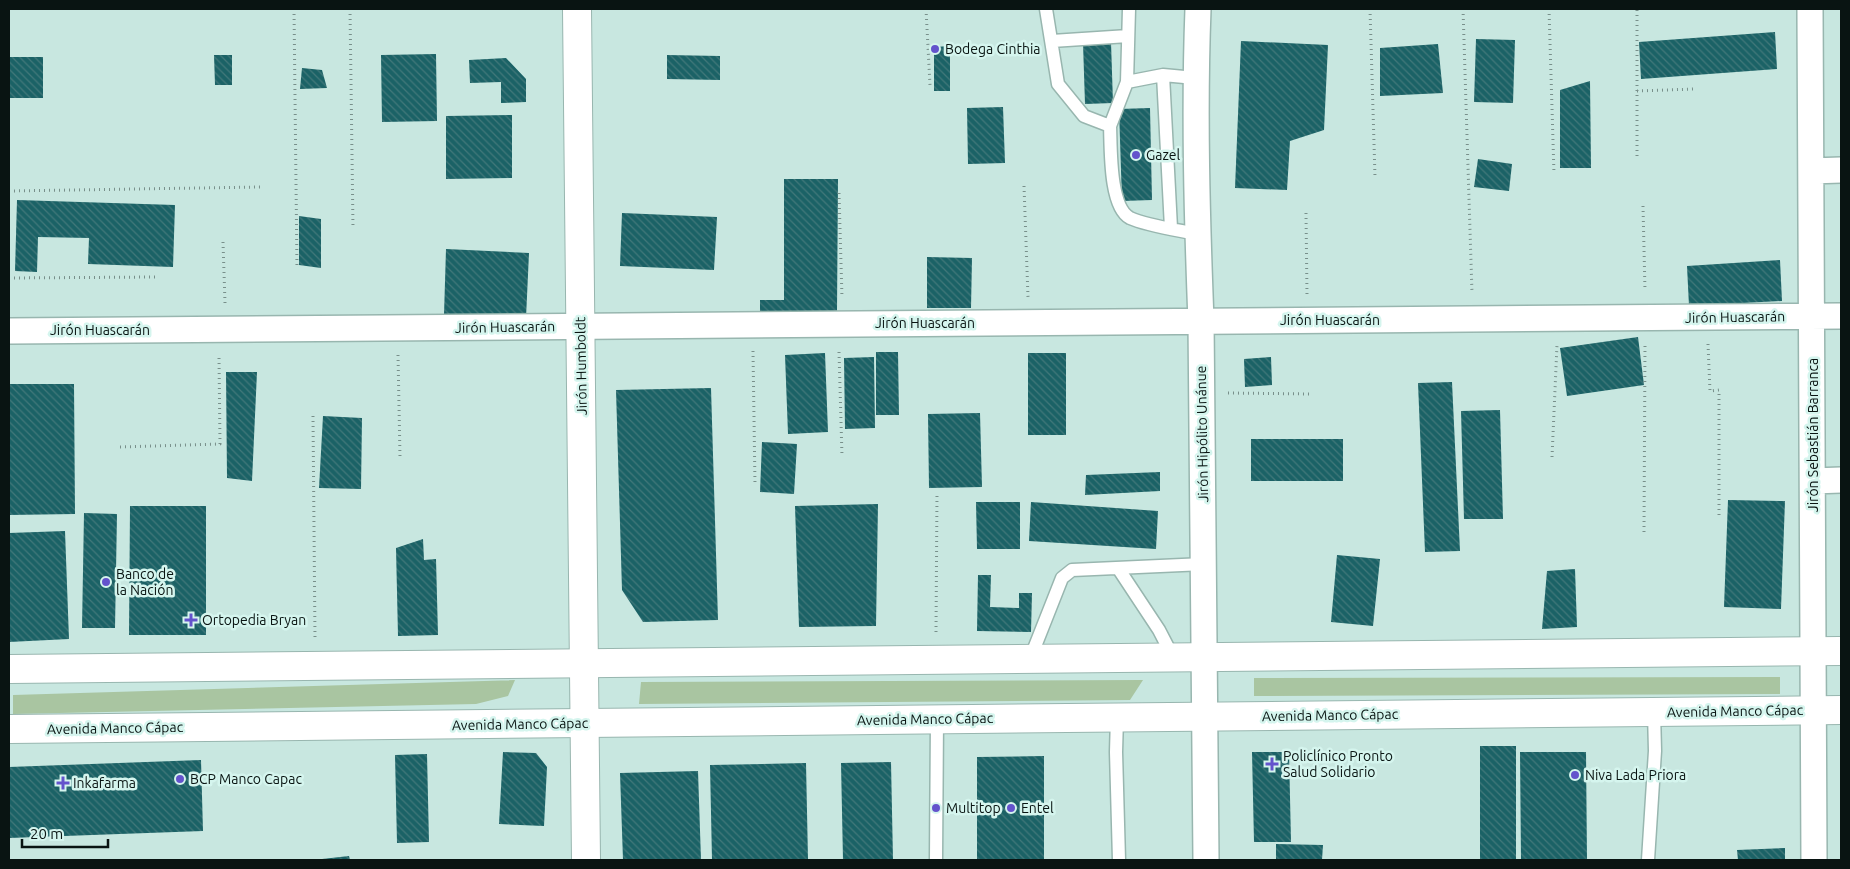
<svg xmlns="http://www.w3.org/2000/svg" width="1850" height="869" viewBox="0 0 1850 869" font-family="Ubuntu,sans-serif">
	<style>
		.grass { fill: #a9c5a1 }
		.building { fill: url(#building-back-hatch) }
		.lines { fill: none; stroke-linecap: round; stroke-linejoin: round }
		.lane-casing { stroke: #98b6af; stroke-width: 15 }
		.street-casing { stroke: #98b6af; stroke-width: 28 }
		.secondary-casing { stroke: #98b6af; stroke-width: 30 }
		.primary-casing { stroke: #98b6af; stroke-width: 30 }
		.path { stroke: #788f8a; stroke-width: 3; stroke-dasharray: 1 4; stroke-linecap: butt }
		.lane { stroke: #fff; stroke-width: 12 }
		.street { stroke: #fff; stroke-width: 25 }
		.secondary { stroke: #fff; stroke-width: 28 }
		.primary { stroke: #fff; stroke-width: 28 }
		.poi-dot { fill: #6453cc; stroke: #d5f5ee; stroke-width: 2 }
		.labels { text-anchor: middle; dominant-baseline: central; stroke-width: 5; stroke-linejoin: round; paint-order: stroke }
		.poi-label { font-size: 14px; fill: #091412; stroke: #d5f5ee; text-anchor: start }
		.street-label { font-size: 14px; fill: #091412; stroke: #d5f5ee }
	</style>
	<defs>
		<pattern id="building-back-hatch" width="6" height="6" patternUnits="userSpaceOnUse" patternTransform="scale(1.25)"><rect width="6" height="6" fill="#1b6266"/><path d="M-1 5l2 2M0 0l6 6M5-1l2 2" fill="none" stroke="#42787a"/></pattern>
	</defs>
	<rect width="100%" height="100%" fill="#c8e7e0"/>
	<path class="grass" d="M1780,677V694L1254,696V678Z
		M515,680L508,696L476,704L13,714V695Z
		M1143,680L1130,700L639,704L641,682Z"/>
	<path class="building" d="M1775,32L1777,69L1641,79L1639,42Z
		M1476,39L1515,40L1513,103L1474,102Z
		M1241,41L1328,45L1324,130L1290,141L1287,190L1235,188Z
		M1111,42L1113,103L1085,104L1083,43Z
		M1438,44L1443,93L1380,96V48Z
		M950,46V91H934V47Z
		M436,54L437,121L382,122L381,55Z
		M214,55H232V85H215Z
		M667,55L720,56V80L667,79Z
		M9,57H43V98H9Z
		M506,58L526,79V102L501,103V82L470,83L469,60Z
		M302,68L322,70L327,88L300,89Z
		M1590,81L1591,168H1560V90Z
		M1003,107L1005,163L968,164L967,108Z
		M1150,108L1152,200L1122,201L1119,109Z
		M512,115V178L446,179V116Z
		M1478,159L1512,164L1509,191L1474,187Z
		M784,179H838L837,311H760V300H784Z
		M17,200L175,205L173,267L88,264L89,238L38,237L37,272L15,271Z
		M622,213L717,217L714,270L620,266Z
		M299,216L321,219V268L299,265Z
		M446,249L529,253L526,318L444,315Z
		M927,257L972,258L971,308H927Z
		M1780,260L1782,301L1689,306L1687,266Z
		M1638,337L1644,385L1567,396L1560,348Z
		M876,352H898L899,415H876Z
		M825,353L828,432L788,434L785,355Z
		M1028,353H1066V435H1028Z
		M874,357L875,428L845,429L844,358Z
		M1271,357L1272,385L1245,387L1244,359Z
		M226,372H257L252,481L227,478Z
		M1452,382L1460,551L1425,552L1418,383Z
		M9,384H74L75,514L9,515Z
		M711,388L718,620L643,622L622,590L616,390Z
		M1500,410L1503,519H1464L1461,411Z
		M980,413L982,487L929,488L928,414Z
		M323,416L362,418L361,489L319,488Z
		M1251,439H1343V481H1251Z
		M762,442L797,444L794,494L760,492Z
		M1160,472V491L1085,495L1086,475Z
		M1728,500L1785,501L1781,609L1724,607Z
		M976,502H1020V549H977Z
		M1031,502L1158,511L1156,549L1029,541Z
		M878,504L876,626L799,627L795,506Z
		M130,506H206V635H129Z
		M84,513L117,514L115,628H82Z
		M65,531L69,639L9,642V533Z
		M423,539L424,560L436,559L438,635L398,636L396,548Z
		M1337,555L1380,559L1373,626L1331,622Z
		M1575,569L1577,627L1542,629L1547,571Z
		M978,575H991L990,607L1019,608V593H1032L1031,632L977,631Z
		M1480,746H1516V860H1480Z
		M503,752L536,753L547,767L544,826L499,824Z
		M1252,752H1289L1291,842H1254Z
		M1520,752H1586L1587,860H1521Z
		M427,754L429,842L397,843L395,755Z
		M1044,756V860H977V757Z
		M201,760L203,831L9,838V767Z
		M891,762L893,860H843L841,763Z
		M806,763L808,860H712L710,765Z
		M698,771L701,860H623L620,773Z
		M1276,844L1323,845L1322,860H1276Z
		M1785,848V860H1738L1737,850Z
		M349,856L350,860H322V859Z"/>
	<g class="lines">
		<g class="lane-casing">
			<path id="lane" d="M1046,9L1058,84L1084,116L1110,126C1111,147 1109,207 1130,218C1148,226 1178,230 1197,234
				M1052,41L1128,36
				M1163,75L1171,228
				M1127,82L1129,9
				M1110,126L1127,82L1163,75L1195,78
				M1118,568L1159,630L1173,657
				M1030,659L1062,578L1072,570L1204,564
				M1117,717L1116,752L1119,860
				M936,860L937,719
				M1648,860L1655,751L1654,712"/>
		</g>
		<g class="street-casing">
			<path id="street" d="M1198,9C1194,113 1197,217 1201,321L1206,860
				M1810,9L1814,860
				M1811,171L1841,170
				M9,331L1841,316
				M1813,481L1841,480"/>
		</g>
		<g class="secondary-casing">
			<path id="secondary" d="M577,9L586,860"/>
		</g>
		<g class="primary-casing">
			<path id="primary" d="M9,669L1841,651
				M9,729L1841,710"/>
		</g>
		<path class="path" d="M294,9L297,269
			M350,9L353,228
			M926,9L930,85
			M1370,9L1375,177
			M1463,9L1472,293
			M1549,9L1554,174
			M1637,91L1695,89
			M1637,156V9
			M1024,186L1028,297
			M9,191L261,187
			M839,193L842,298
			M1643,206L1645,291
			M1306,213L1307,295
			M223,242L225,303
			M9,278L156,277
			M1708,344L1710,391L1719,390V516
			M753,351L755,485
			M839,352L842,456
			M398,355L400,457
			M1228,393L1312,394
			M313,416L315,638
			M120,447L220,444L219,357
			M1552,457L1557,345
			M1644,532L1645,345
			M936,632L937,493"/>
		<use href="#lane" class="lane"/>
		<use href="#street" class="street"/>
		<use href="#secondary" class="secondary"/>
		<use href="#primary" class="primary"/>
	</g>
	<g class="poi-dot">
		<circle cx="935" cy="49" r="5"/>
		<circle cx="1136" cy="155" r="5"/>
		<circle cx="106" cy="582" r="5"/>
		<path d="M188.5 612.5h5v5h5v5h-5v5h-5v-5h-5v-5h5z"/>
		<path d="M1269.5 756.5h5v5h5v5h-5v5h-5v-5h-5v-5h5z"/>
		<circle cx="1575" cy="775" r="5"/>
		<circle cx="180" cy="779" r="5"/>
		<path d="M60.5 775.5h5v5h5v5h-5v5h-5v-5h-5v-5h5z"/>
		<circle cx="936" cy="808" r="5"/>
		<circle cx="1011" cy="808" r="5"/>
	</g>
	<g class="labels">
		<g class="poi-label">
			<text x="945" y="49">Bodega Cinthia</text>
			<text x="1146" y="155">Gazel</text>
			<text x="116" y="574">Banco de<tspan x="116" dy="16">la Nación</tspan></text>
			<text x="202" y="620">Ortopedia Bryan</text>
			<text x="1283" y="756">Policlínico Pronto<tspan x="1283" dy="16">Salud Solidario</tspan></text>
			<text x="1585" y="775">Niva Lada Priora</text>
			<text x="190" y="779">BCP Manco Capac</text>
			<text x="73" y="783">Inkafarma</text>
			<text x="946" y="808">Multitop</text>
			<text x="1021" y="808">Entel</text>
		</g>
		<g class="street-label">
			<text transform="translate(1735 317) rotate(-1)">Jirón Huascarán</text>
			<text x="1330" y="320">Jirón Huascarán</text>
			<text x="925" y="323">Jirón Huascarán</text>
			<text transform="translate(505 327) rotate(-1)">Jirón Huascarán</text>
			<text x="100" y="330">Jirón Huascarán</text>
			<text transform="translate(581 366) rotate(-91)">Jirón Humboldt</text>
			<text transform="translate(1202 434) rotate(-91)">Jirón Hipólito Unánue</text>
			<text transform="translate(1813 435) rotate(-90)">Jirón Sebastián Barranca</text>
			<text transform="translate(1735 711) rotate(-1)">Avenida Manco Cápac</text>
			<text transform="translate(1330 715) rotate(-1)">Avenida Manco Cápac</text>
			<text transform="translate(925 719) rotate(-1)">Avenida Manco Cápac</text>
			<text transform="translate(520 724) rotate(-1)">Avenida Manco Cápac</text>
			<text transform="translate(115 728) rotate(-1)">Avenida Manco Cápac</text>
		</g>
	</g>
	<rect width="1850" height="869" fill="none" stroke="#091412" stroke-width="20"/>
	<path d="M22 839v8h86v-8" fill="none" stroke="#091412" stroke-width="2.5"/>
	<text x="30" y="839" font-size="15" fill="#091412" stroke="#d5f5ee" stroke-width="4" paint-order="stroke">20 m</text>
</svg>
